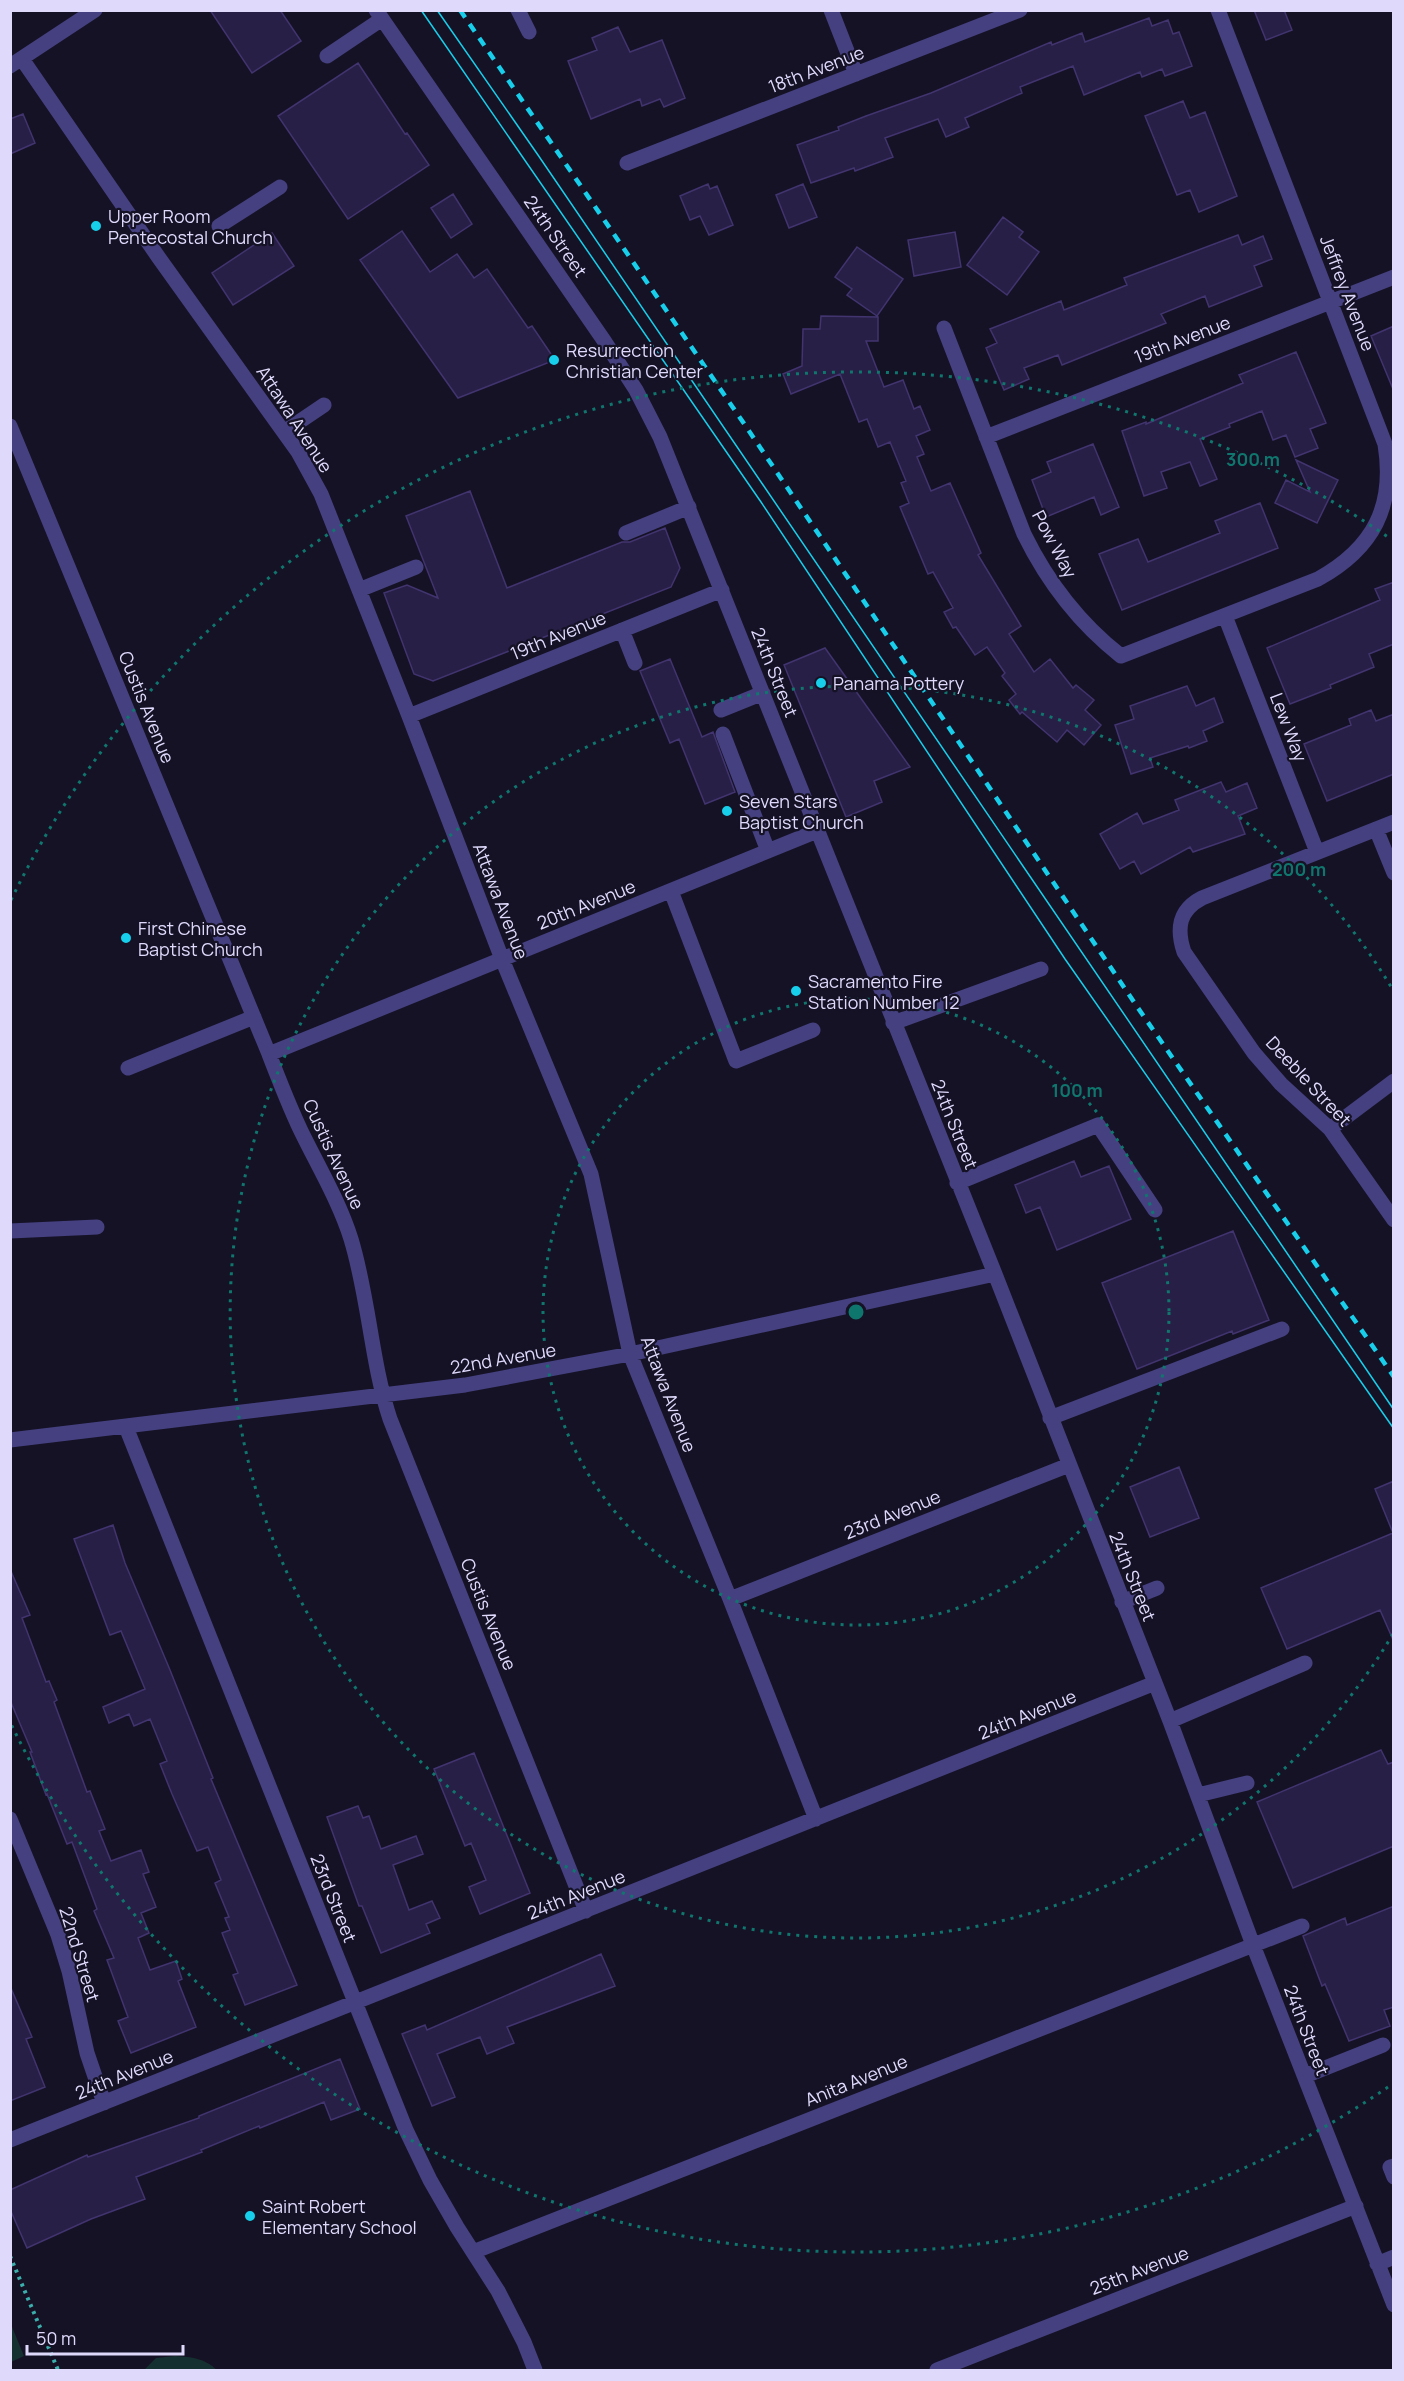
<svg xmlns="http://www.w3.org/2000/svg" width="1404" height="2381" viewBox="0 0 1404 2381" font-family="Manrope,sans-serif">
	<style>
		.green { fill: #153030 }
		.building { fill: #281f46; stroke: #41346f; stroke-width: 1.5 }
		.lines { fill: none; stroke-linecap: round; stroke-linejoin: round }
		.path { stroke: #3bafac; stroke-width: 4; stroke-dasharray: 3 4.5; stroke-linecap: butt }
		.minor { stroke: #454181; stroke-width: 15 }
		.tram { stroke: #17cfeb; stroke-width: 1.5 }
		.rail { stroke: #17cfeb; stroke-width: 4.5; stroke-dasharray: 9 8; stroke-linecap: butt }
		.ring { fill: none; stroke: #0f766e; stroke-width: 3; stroke-dasharray: 3 6 }
		.poi-dot { fill: #17cfeb; stroke: #161226; stroke-width: 2 }
		.labels { text-anchor: middle; dominant-baseline: central; stroke-width: 4.5; stroke-linejoin: round; paint-order: stroke }
		.street-label { font-size: 18px; fill: #dfdafc; stroke: #161226 }
		.poi-label { font-size: 18px; fill: #dfdafc; stroke: #161226; text-anchor: start }
		.centre { fill: #0f766e; stroke: #161226; stroke-width: 3 }
		.ring-label { font-size: 18px; text-anchor: middle; font-weight: bold; fill: #0f766e; stroke: #161226; stroke-width: 4.5; stroke-linejoin: round; paint-order: stroke }
	</style>
	<rect width="100%" height="100%" fill="#161226"/>
	<path class="green" d="M10,2322L24,2356L11,2362L10,2361Z
		M175,2356C192,2357 204,2358 217,2370H144L156,2358Z"/>
	<path class="building" d="M210,10H280L301,41L252,73Z
		M1254,10H1284L1292,30L1266,40Z
		M1149,18L1152,26L1168,20L1173,34L1179,32L1192,66L1165,76L1162,69L1142,77L1140,72L1084,95L1073,66L1020,87L1022,93L965,118L969,127L946,137L938,119L885,138L893,157L855,171L854,168L811,183L797,145L839,130L838,127L866,116L931,93L1051,42L1052,45L1082,33L1085,42Z
		M618,27L630,52L662,40L685,98L664,107L660,99L642,106L640,99L591,119L568,61L597,50L592,38Z
		M358,63L405,134L407,133L429,165L348,219L278,116Z
		M1183,101L1190,118L1205,112L1237,196L1199,212L1190,190L1177,195L1145,116Z
		M23,114L35,143L10,154V119Z
		M708,184L710,189L717,186L733,225L709,235L700,216L690,220L680,196Z
		M803,184L817,217L789,228L776,195Z
		M453,194L472,224L451,238L431,208Z
		M1003,217L1023,232L1019,237L1039,252L1007,295L967,265Z
		M402,231L430,272L457,254L474,278L487,269L528,328L532,326L555,360L458,398L360,260Z
		M955,232L961,267L914,276L908,240Z
		M272,233L294,266L233,305L212,273Z
		M1238,235L1242,245L1263,236L1272,259L1254,266L1262,286L1209,307L1205,296L1161,314L1166,323L1062,365L1058,355L1024,368L1029,379L1004,390L986,348L997,343L990,329L1061,301L1064,310L1127,285L1124,278Z
		M857,247L903,279L877,316L847,295L852,289L835,277Z
		M821,316L878,317V341H866L884,387L903,380L914,409L920,406L930,430L916,436L924,454L917,457L931,491L950,483L981,553L978,555L1021,626L1009,634L1034,672L1050,659L1073,688L1076,685L1094,700L1085,710L1101,725L1084,745L1067,730L1057,742L1022,712L1020,714L1009,700L1016,694L1002,676L1005,673L987,647L975,655L956,627L953,628L944,612L953,608L933,572L928,574L900,507L909,503L901,483L906,481L890,442L878,447L867,419L859,422L840,374L791,394L783,374L802,366L803,329H820Z
		M1394,326V389H1393L1371,336Z
		M1296,352L1326,423L1310,429L1318,448L1295,457L1286,435L1273,440L1262,411L1229,424L1230,427L1200,439L1217,479L1200,486L1190,462L1161,472L1167,488L1144,496L1122,431L1146,422V424L1243,383L1239,375Z
		M1093,444L1119,507L1101,515L1094,497L1046,517L1032,480L1051,472L1047,462Z
		M1296,460L1338,480L1317,523L1275,503L1286,480L1310,492Z
		M470,491L507,588L622,542H630L665,528L680,568L671,587L433,681L414,674L384,593L407,585L438,598L406,516Z
		M1260,503L1278,548L1122,610L1099,554L1138,539L1148,562L1220,533L1215,521Z
		M1394,582V644L1369,654L1374,667L1330,685L1331,688L1290,704L1267,648L1380,600L1375,589Z
		M825,648L910,767L874,781L882,802L846,817L784,665Z
		M670,659L702,737L713,732L735,792L705,804L679,739L670,743L640,671Z
		M1187,686L1196,706L1214,698L1223,722L1203,731L1207,741L1189,748L1188,746L1150,758L1153,767L1131,774L1115,725L1134,719L1130,706Z
		M1371,710L1376,721L1394,714V774L1327,801L1304,744L1351,725L1349,719Z
		M1221,782L1226,792L1247,783L1257,808L1238,816L1245,834L1193,852L1190,847L1141,874L1134,861L1120,869L1100,834L1137,813L1143,824L1179,810L1175,800Z
		M1074,1161L1081,1177L1109,1166L1131,1219L1057,1250L1040,1207L1026,1213L1015,1185Z
		M1233,1231L1269,1320L1233,1334L1232,1331L1137,1369L1102,1283Z
		M1179,1467L1199,1518L1150,1537L1130,1487Z
		M1394,1481V1642L1380,1610L1287,1649L1261,1588L1393,1533L1375,1489Z
		M113,1525L125,1563L170,1670L213,1778L211,1779L297,1985L245,2005L233,1975L238,1973L222,1933L230,1930L225,1918L229,1917L215,1883L221,1880L208,1847L197,1851L172,1794L160,1764L167,1761L150,1719L134,1726L129,1714L109,1723L103,1707L145,1689L121,1631L110,1635L74,1539Z
		M10,1569L30,1615L22,1618L46,1682L49,1681L57,1700L54,1702L87,1792L90,1791L105,1829L99,1831L111,1861L141,1850L149,1872L143,1874L156,1907L141,1913L149,1933L138,1938L150,1970L176,1961L182,1979L178,1981L196,2027L131,2053L118,2021L128,2017L107,1960L114,1958L94,1911L97,1909L72,1842L67,1844L47,1794L46,1795L30,1752H32L10,1700Z
		M1381,1750L1388,1764L1394,1762V1846L1293,1888L1257,1802Z
		M474,1753L530,1893L480,1914L469,1887L486,1880L471,1843L465,1846L434,1769Z
		M358,1806L363,1818L369,1816L381,1849L416,1836L423,1854L393,1865L409,1910L432,1901L440,1918L426,1924L430,1933L381,1953L362,1906H359L327,1817Z
		M1394,1906V2007L1384,2010L1390,2026L1349,2041L1325,1984L1322,1986L1303,1936L1345,1918L1347,1925Z
		M601,1954L615,1986L507,2027L514,2043L487,2054L480,2037L437,2054L455,2097L432,2106L402,2034L425,2025L427,2030Z
		M10,1986L32,2037L26,2039L45,2087L10,2101Z
		M340,2059L360,2109L331,2120L324,2102L260,2128L259,2126L201,2150L202,2152L136,2177L145,2199L91,2219L27,2248L10,2209V2190L87,2155L88,2157L199,2118V2116Z"/>
	<g class="lines">
		<path class="path" d="M10,2256L58,2370"/>
		<path class="minor" d="M376,10L605,342L636,390L660,437L995,1274L1170,1721L1253,1945L1394,2305
			M518,10L529,32
			M831,10L856,74
			M327,56L382,19
			M22,59L159,258L298,452L321,494L409,716L502,959L591,1174L630,1354L730,1599L816,1819
			M10,66L95,10
			M627,163L1020,10
			M219,226L280,187
			M944,328L1024,534C1048,583 1079,623 1121,656L1318,579C1374,548 1395,506 1385,444L1218,10
			M10,426L269,1054C279,1080 289,1106 301,1131C318,1166 339,1201 351,1239C369,1298 371,1361 390,1419L586,1911
			M284,432L324,405
			M986,437L1394,277
			M626,533L689,507
			M359,590L416,567
			M1225,616L1317,852
			M622,630L635,663
			M721,710L763,693
			M409,716L722,590
			M723,734L768,851
			M1394,822L1202,898C1179,910 1176,928 1184,952L1254,1053L1281,1084L1330,1129L1394,1220
			M1376,829L1394,873
			M671,891L736,1061L813,1030
			M893,1023L1041,969
			M269,1054L817,831
			M128,1068L254,1017
			M1330,1129L1394,1081
			M957,1183L1098,1125L1155,1210
			M10,1231L97,1227
			M1050,1418L1282,1329
			M126,1427L406,2130L430,2180L457,2227L498,2291L524,2342L535,2370
			M10,1440L465,1385L630,1354L995,1274
			M730,1599L1069,1465
			M1122,1602L1157,1588
			M1170,1721L1305,1663
			M1198,1795L1247,1783
			M10,1819L58,1935L69,1971L87,2053L104,2103
			M1305,2076L1383,2045
			M10,2140L1155,1683
			M1394,2166L1390,2167L1394,2177
			M473,2252L1302,1926
			M1377,2264L1394,2257
			M937,2370L1356,2206"/>
		<path class="tram" d="M421,10L761,502L1065,959L1394,1429
			M437,10L538,155L1394,1410"/>
		<path class="rail" d="M460,10L747,428L1138,1008L1394,1377"/>
	</g>
	<g class="ring">
		<circle cx="856" cy="1312" r="313"/>
		<path d="M1393 1634A626 626 0 1 1 1393 990"/>
		<path d="M1388 2087A940 940 0 0 1 11 1724M11 900A940 940 0 0 1 1388 537"/>
	</g>
	<g class="poi-dot">
		<circle cx="96" cy="226" r="6"/>
		<circle cx="554" cy="360" r="6"/>
		<circle cx="821" cy="683" r="6"/>
		<circle cx="727" cy="811" r="6"/>
		<circle cx="126" cy="938" r="6"/>
		<circle cx="796" cy="991" r="6"/>
		<circle cx="250" cy="2216" r="6"/>
	</g>
	<g class="labels">
		<g class="street-label">
			<text transform="translate(816 69) rotate(-21)">18th Avenue</text>
			<text transform="translate(556 236) rotate(55)">24th Street</text>
			<text transform="translate(1348 293) rotate(69)">Jeffrey Avenue</text>
			<text transform="translate(1182 339) rotate(-21)">19th Avenue</text>
			<text transform="translate(295 419) rotate(57)">Attawa Avenue</text>
			<text transform="translate(1055 544) rotate(62)">Pow Way</text>
			<text transform="translate(558 635) rotate(-22)">19th Avenue</text>
			<text transform="translate(775 672) rotate(68)">24th Street</text>
			<text transform="translate(147 707) rotate(68)">Custis Avenue</text>
			<text transform="translate(1289 727) rotate(69)">Lew Way</text>
			<text transform="translate(501 901) rotate(69)">Attawa Avenue</text>
			<text transform="translate(586 904) rotate(-22)">20th Avenue</text>
			<text transform="translate(1309 1081) rotate(47)">Deeble Street</text>
			<text transform="translate(955 1124) rotate(68)">24th Street</text>
			<text transform="translate(334 1154) rotate(65)">Custis Avenue</text>
			<text transform="translate(503 1358) rotate(-10)">22nd Avenue</text>
			<text transform="translate(669 1394) rotate(69)">Attawa Avenue</text>
			<text transform="translate(892 1514) rotate(-22)">23rd Avenue</text>
			<text transform="translate(1133 1576) rotate(68)">24th Street</text>
			<text transform="translate(489 1614) rotate(68)">Custis Avenue</text>
			<text transform="translate(1027 1714) rotate(-22)">24th Avenue</text>
			<text transform="translate(576 1894) rotate(-22)">24th Avenue</text>
			<text transform="translate(334 1898) rotate(68)">23rd Street</text>
			<text transform="translate(80 1954) rotate(73)">22nd Street</text>
			<text transform="translate(1307 2030) rotate(69)">24th Street</text>
			<text transform="translate(124 2074) rotate(-22)">24th Avenue</text>
			<text transform="translate(856 2080) rotate(-22)">Anita Avenue</text>
			<text transform="translate(1139 2270) rotate(-21)">25th Avenue</text>
		</g>
		<g class="poi-label">
			<text x="108" y="216">Upper Room<tspan x="108" dy="21">Pentecostal Church</tspan></text>
			<text x="566" y="350">Resurrection<tspan x="566" dy="21">Christian Center</tspan></text>
			<text x="833" y="683">Panama Pottery</text>
			<text x="739" y="801">Seven Stars<tspan x="739" dy="21">Baptist Church</tspan></text>
			<text x="138" y="928">First Chinese<tspan x="138" dy="21">Baptist Church</tspan></text>
			<text x="808" y="981">Sacramento Fire<tspan x="808" dy="21">Station Number 12</tspan></text>
			<text x="262" y="2206">Saint Robert<tspan x="262" dy="21">Elementary School</tspan></text>
		</g>
	</g>
	<circle cx="856" cy="1312" r="9" class="centre"/>
	<g class="ring-label">
		<text x="1253" y="466">300 m</text>
		<text x="1299" y="876">200 m</text>
		<text x="1077" y="1097">100 m</text>
	</g>
	<rect width="1404" height="2381" fill="none" stroke="#dfdafc" stroke-width="24"/>
	<path d="M27 2345v9h156v-9" fill="none" stroke="#dfdafc" stroke-width="3"/>
	<text x="36" y="2345" font-size="18" fill="#dfdafc" stroke="#161226" stroke-width="4.5" paint-order="stroke">50 m</text>
</svg>
